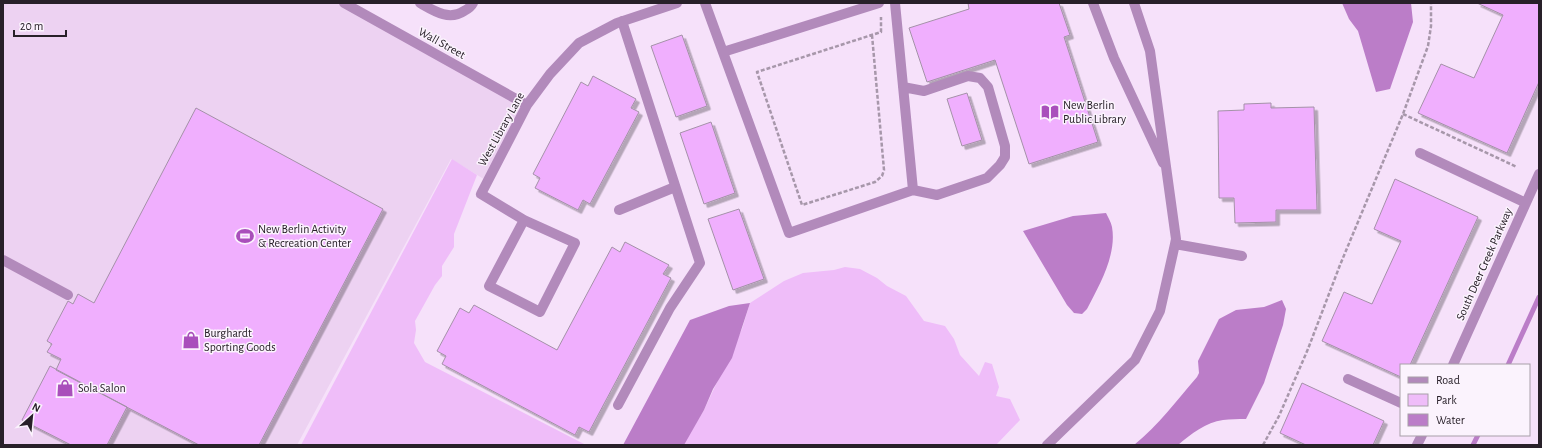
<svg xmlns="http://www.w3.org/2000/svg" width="1542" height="448" viewBox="0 0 1542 448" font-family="'Alegreya Sans',sans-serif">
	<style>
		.built { fill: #edd2f2 }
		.green { fill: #efbdf9 }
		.water { fill: #bb7dc8 }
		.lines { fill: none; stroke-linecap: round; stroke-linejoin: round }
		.stream { stroke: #bb7dc8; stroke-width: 5 }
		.building { fill: #f0affe; stroke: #a491a8; filter: url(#shadow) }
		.path { stroke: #a797aa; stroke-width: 2.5; stroke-dasharray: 4 2; stroke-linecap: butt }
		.minor { stroke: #b28abb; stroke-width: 10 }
		.labels { text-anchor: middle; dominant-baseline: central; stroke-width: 3; stroke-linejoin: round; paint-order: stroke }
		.street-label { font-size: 12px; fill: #282029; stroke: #fbf3fd }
		.poi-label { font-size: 12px; fill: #282029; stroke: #fbf3fd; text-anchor: start }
	</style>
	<defs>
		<filter id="shadow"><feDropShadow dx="3.5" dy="3.5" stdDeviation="0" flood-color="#0004"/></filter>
	</defs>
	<rect width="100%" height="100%" fill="#f6e1fa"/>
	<path class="built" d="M3,3H347L527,105L487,181L451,159L297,445H3Z"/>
	<path class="green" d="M452,159L477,175L454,234V247L442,266V276L435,285L415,321L416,330L414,343L425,362L586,445H301Z
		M845,267L860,269L877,278L887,286L906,296L924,321L945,326L954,339L960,355L979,376L985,362L992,364L999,387L996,396L1010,399L1020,420L996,445H683L704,410L742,329L750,303L784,281L803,273L834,270Z"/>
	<path class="water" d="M1342,3H1411L1413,22L1390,89L1376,92L1358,31L1349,19Z
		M1106,213C1108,217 1111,222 1112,227C1117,255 1099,286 1087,309L1082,314L1074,313L1067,305L1023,231L1073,216Z
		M1282,300L1286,309L1283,325L1264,383L1246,419C1238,419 1230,419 1223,420C1206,422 1191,434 1178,445H1134C1159,425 1176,401 1197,377L1199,373L1198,361L1219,319L1236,310L1264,307Z
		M750,303L732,358L713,389L704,410L684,445H623L690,320L729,306Z"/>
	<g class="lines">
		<path class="stream" d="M1508,365L1539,297
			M1473,445L1478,435"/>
	</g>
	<path class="building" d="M968,3H1059L1070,35L1064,37L1098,142L1029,164L995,60L927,82L909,28L969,9Z
		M1477,3H1539V82L1507,153L1418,113L1441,64L1474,78L1503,15Z
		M682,35L707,106L676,117L651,46Z
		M593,76L636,99L631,108L639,112L590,204L583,200L578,210L535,188L540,178L533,174L581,82L588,86Z
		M967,93L982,140L962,146L947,99Z
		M1271,103V108L1314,107L1317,210H1276V222L1235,223L1234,198H1219L1218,111L1244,110V104Z
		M196,108L383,209L259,445H199L56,370L61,359L47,352L52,344L47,341L68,301L73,304L78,294L94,303Z
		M711,122L735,193L704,204L680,133Z
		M1395,179L1478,217L1410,365H1401V377L1322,341L1344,292L1372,304L1401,241L1374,229Z
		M739,209L764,279L733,290L708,219Z
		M625,242L669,265L663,274L671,278L589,432L579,427L575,435L442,364L446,356L437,351L460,308L469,313L474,305L557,350L612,247L620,252Z
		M50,366L127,407L107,445H71L22,420Z
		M1302,383L1384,421L1373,445H1306L1280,433Z"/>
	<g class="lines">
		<path class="path" d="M872,35L884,170L882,176L875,182L802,205L757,72L881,32V17
			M1403,114L1517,167
			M1263,445L1279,416L1308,349L1340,265L1403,114L1428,46L1431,26V3"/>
		<path class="minor" d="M344,3L527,105
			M420,3C434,11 449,21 464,11C468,9 471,7 473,3
			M705,3L789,233L913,190L895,3
			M1093,3L1114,58L1163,163
			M723,52L879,3
			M903,87L924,91L968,76L980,78L988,87L1005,146V157L1000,165L987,178L937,195L913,190
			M1420,153L1526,203
			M619,210L675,187
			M524,220L489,286L540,312L575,243L524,220L481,194L527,105L550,74L579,43L617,23L677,3
			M1175,244L1242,256
			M3,260L68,295
			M1453,365L1539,174
			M1348,379L1401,403
			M618,405L670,308L700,263L622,21
			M1047,445L1135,360L1160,311L1175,244L1176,239L1150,51L1134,3
			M1417,445L1422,435"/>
	</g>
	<defs>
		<g id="library-bare" transform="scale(1.38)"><path d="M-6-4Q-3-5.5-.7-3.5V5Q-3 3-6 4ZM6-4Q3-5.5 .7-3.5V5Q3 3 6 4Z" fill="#a94fbb" stroke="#fbf3fd" stroke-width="2.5" paint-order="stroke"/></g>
		<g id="stadium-bare" transform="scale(1.38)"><path d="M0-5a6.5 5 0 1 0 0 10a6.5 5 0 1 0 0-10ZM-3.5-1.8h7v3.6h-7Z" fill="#a94fbb" stroke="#fbf3fd" stroke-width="2.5" paint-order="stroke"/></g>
		<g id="shop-bare" transform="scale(1.38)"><path d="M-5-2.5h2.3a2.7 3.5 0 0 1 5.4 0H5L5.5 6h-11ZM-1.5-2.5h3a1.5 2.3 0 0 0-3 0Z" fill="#a94fbb" stroke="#fbf3fd" stroke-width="2.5" paint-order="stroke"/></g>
	</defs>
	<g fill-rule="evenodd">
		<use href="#library-bare" x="1050" y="112"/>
		<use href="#stadium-bare" x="245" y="236"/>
		<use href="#shop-bare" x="191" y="340"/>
		<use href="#shop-bare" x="65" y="388"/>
	</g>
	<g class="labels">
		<g class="street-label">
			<text transform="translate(442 43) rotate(29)">Wall Street</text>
			<text transform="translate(501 129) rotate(-61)">West Library Lane</text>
			<text transform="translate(1484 264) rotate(-66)">South Deer Creek Parkway</text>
		</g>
		<g class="poi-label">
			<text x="1063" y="105">New Berlin<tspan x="1063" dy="14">Public Library</tspan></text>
			<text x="258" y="229">New Berlin Activity<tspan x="258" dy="14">&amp; Recreation Center</tspan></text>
			<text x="204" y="333">Burghardt<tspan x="204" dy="14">Sporting Goods</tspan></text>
			<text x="78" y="388">Sola Salon</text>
		</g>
	</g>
	<rect width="1542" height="448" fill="none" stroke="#282029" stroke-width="8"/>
	<rect x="1400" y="364" width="130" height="72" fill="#fbf3fd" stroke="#a79fa8"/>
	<rect x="1408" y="377" width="20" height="6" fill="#b28abb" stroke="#a79fa8"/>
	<text x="1436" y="384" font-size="12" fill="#282029">Road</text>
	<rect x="1408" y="394" width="20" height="12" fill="#efbdf9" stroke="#a79fa8"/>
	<text x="1436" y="404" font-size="12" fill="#282029">Park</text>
	<rect x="1408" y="414" width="20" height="12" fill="#bb7dc8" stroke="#a79fa8"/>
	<text x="1436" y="424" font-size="12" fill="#282029">Water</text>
	<g transform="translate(32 416) rotate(27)" stroke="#fbf3fd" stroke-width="3" paint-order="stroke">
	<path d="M0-3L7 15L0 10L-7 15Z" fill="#282029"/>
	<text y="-6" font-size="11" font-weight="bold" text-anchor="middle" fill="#282029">N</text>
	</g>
	<path d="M14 30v6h52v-6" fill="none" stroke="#282029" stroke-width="2"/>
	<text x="20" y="30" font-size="12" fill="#282029" stroke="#fbf3fd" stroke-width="3" paint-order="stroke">20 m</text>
</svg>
